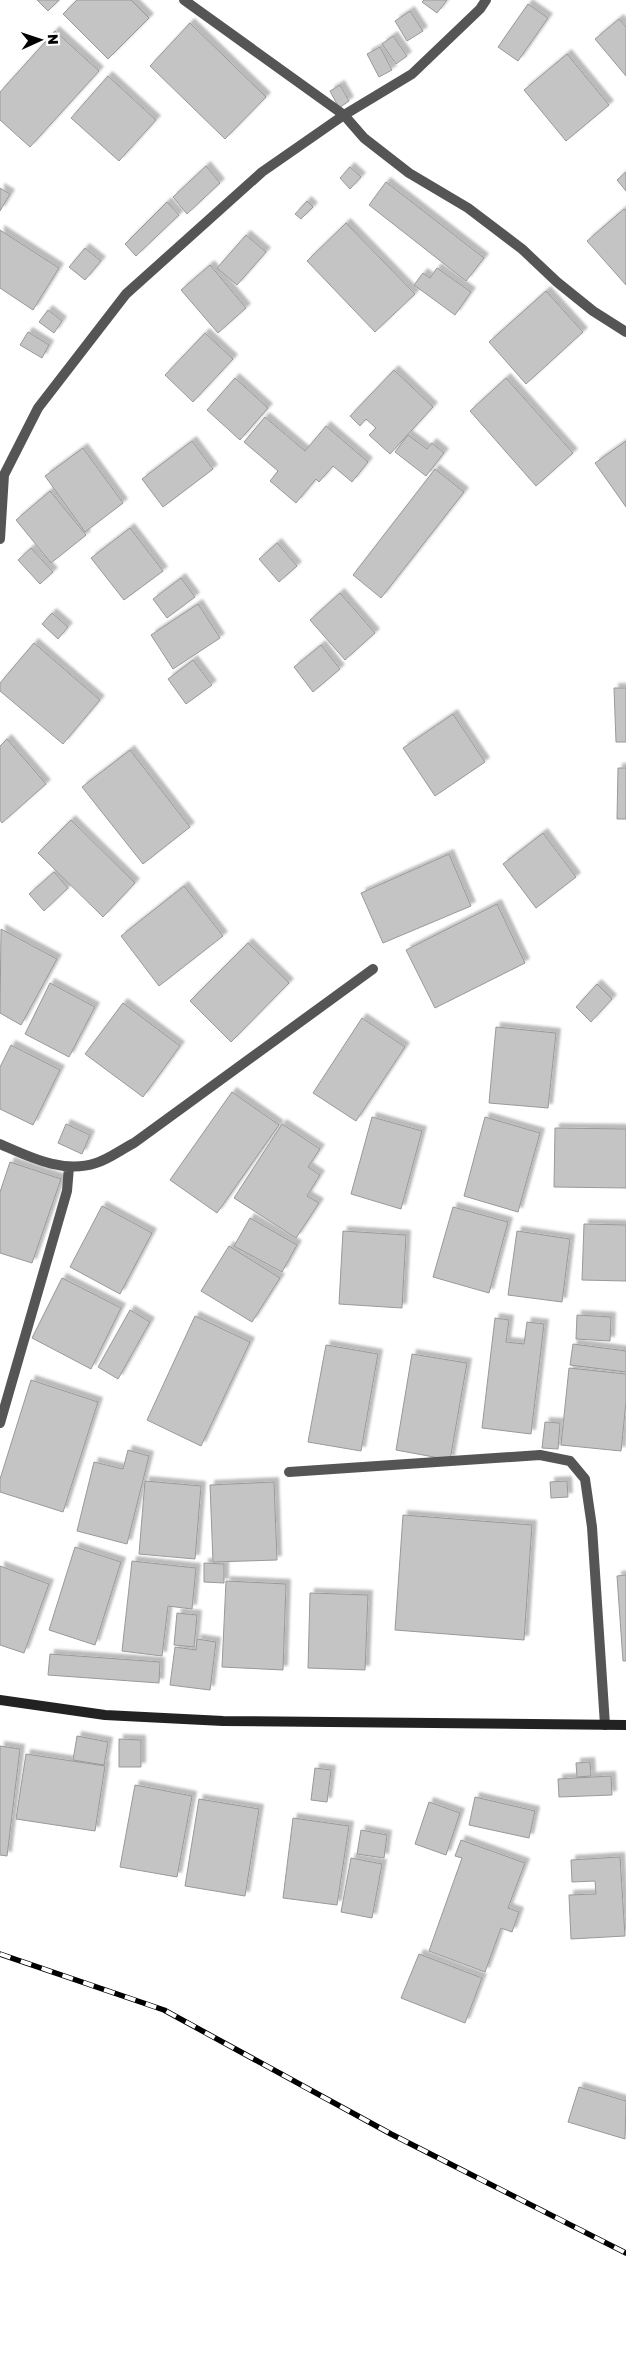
<svg xmlns="http://www.w3.org/2000/svg" width="626" height="2374" viewBox="0 0 626 2374" font-family="'Golos Text',sans-serif">
	<style>
		.building { fill: #c4c4c4; stroke: #999; filter: url(#shadow) }
		.lines { fill: none; stroke-linecap: round; stroke-linejoin: round }
		.minor { stroke: #555; stroke-width: 10 }
		.secondary { stroke: #222; stroke-width: 10 }
		.rail-casing { stroke: #000; stroke-width: 5.5 }
		.rail { stroke: #fff; stroke-width: 4; stroke-dasharray: 11; stroke-linecap: butt }
	</style>
	<defs>
		<filter id="shadow"><feDropShadow dx="4.5" dy="-4.5" stdDeviation="1" flood-color="#0004"/></filter>
	</defs>
	<rect width="100%" height="100%" fill="#fff"/>
	<path class="building" d="M37,0H59L48,11Z
		M77,0H131L149,18L108,59L63,14Z
		M424,0H447L437,13L422,2Z
		M528,4L548,18L518,61L498,47Z
		M410,11L423,31L407,41L395,21Z
		M619,19L626,27V76L595,39Z
		M190,23L266,97L225,139L150,66Z
		M55,31L99,71L30,147L0,120V92Z
		M393,36L407,56L396,64L382,44Z
		M380,47L392,70L379,77L367,54Z
		M567,54L609,105L566,141L524,90Z
		M108,76L156,120L119,161L71,118Z
		M340,85L349,101L339,108L330,91Z
		M206,166L220,183L187,214L173,197Z
		M350,167L361,177L350,189L340,178Z
		M626,172V191L617,180Z
		M386,182L484,258L466,281L369,205Z
		M0,188L10,194L0,211Z
		M307,201L313,207L301,219L295,214Z
		M167,202L179,215L136,256L125,244Z
		M624,209L626,211V285L587,241Z
		M346,223L415,294L375,332L307,261Z
		M0,230L59,268L33,310L0,288Z
		M246,235L266,252L237,285L217,268Z
		M85,248L101,261L85,280L69,267Z
		M210,265L246,308L218,333L181,290Z
		M437,268L471,292L455,315L414,285L423,273L430,278Z
		M546,291L583,332L526,384L489,342Z
		M48,310L62,321L54,333L39,322Z
		M28,332L49,345L42,358L20,345Z
		M205,333L233,359L193,402L165,375Z
		M394,370L433,407L390,454L369,435L376,428L366,419L360,426L350,416Z
		M235,378L268,408L240,440L207,410Z
		M506,378L573,453L536,486L470,411Z
		M265,417L305,451L326,426L368,462L352,482L333,466L319,482L316,479L296,503L270,481L278,471L244,442Z
		M408,435L427,449L432,443L444,453L426,476L395,452Z
		M192,441L213,469L163,507L142,479Z
		M626,441V507L595,463Z
		M83,448L123,503L85,532L45,476Z
		M435,469L464,492L381,598L353,575Z
		M50,491L86,535L51,563L16,520Z
		M130,528L163,571L124,600L91,558Z
		M277,543L297,566L279,582L259,559Z
		M31,548L53,572L40,584L18,560Z
		M181,578L195,597L167,618L153,599Z
		M340,593L375,633L345,660L310,620Z
		M198,604L220,638L173,669L151,635Z
		M52,613L68,627L58,639L42,624Z
		M34,643L100,700L63,744L0,691V683Z
		M321,645L340,669L313,692L294,667Z
		M193,660L212,685L186,704L168,679Z
		M614,688H626V742H616Z
		M453,714L485,762L435,796L403,748Z
		M7,739L46,784L2,823L0,820V746Z
		M130,750L190,827L143,864L82,787Z
		M618,768H626V819H617Z
		M71,820L135,883L103,917L38,853Z
		M543,833L576,877L536,908L503,864Z
		M449,854L471,906L383,943L361,893Z
		M54,872L68,888L44,911L29,894Z
		M184,886L223,936L159,986L121,936Z
		M497,904L525,963L435,1008L406,950Z
		M1,929L57,959L21,1025L0,1013Z
		M248,943L289,983L231,1042L190,1001Z
		M50,983L95,1007L69,1057L25,1034Z
		M597,984L612,999L591,1022L576,1007Z
		M123,1003L180,1046L143,1097L85,1054Z
		M362,1018L405,1047L356,1121L313,1093Z
		M496,1027L556,1033L548,1108L489,1103Z
		M11,1045L60,1070L33,1125L0,1109V1067Z
		M232,1092L279,1125L217,1213L170,1180Z
		M372,1117L422,1131L401,1209L351,1194Z
		M485,1117L540,1133L518,1212L464,1196Z
		M66,1124L90,1135L82,1154L58,1143Z
		M282,1124L320,1149L308,1167L320,1175L307,1196L319,1203L296,1238L234,1198Z
		M555,1128L626,1129V1188L554,1187Z
		M10,1162L61,1179L32,1263L0,1253V1192Z
		M102,1206L152,1233L120,1294L70,1267Z
		M453,1207L508,1222L489,1293L433,1277Z
		M250,1218L297,1245L282,1272L234,1246Z
		M584,1224L626,1225V1281L582,1280Z
		M343,1231L406,1235L402,1308L339,1304Z
		M517,1231L570,1239L562,1302L508,1295Z
		M229,1246L280,1278L252,1322L201,1291Z
		M62,1278L121,1308L91,1369L32,1338Z
		M130,1310L150,1322L118,1379L98,1367Z
		M577,1315L611,1317L610,1341L576,1339Z
		M195,1316L250,1342L201,1446L147,1420Z
		M495,1318L509,1320L506,1342L524,1344L527,1322L544,1324L531,1434L482,1428Z
		M573,1344L626,1351V1372L570,1365Z
		M326,1345L378,1354L361,1451L308,1442Z
		M412,1354L467,1363L450,1460L396,1450Z
		M569,1368L626,1374V1402L621,1451L561,1445Z
		M31,1380L98,1402L63,1512L0,1492V1479Z
		M545,1422L560,1423L558,1449L542,1448Z
		M128,1450L149,1456L127,1544L77,1531L94,1462L123,1469Z
		M145,1481L201,1486L195,1559L139,1554Z
		M567,1481L568,1497L551,1498L550,1482Z
		M274,1482L277,1560L213,1562L210,1485Z
		M403,1515L532,1525L524,1640L395,1630Z
		M75,1547L121,1562L95,1645L49,1630Z
		M132,1561L196,1568L192,1609L168,1606L162,1656L122,1651Z
		M204,1563L224,1564V1583L204,1582Z
		M0,1566L49,1584L24,1653L0,1645Z
		M626,1575V1661H623L617,1576Z
		M226,1581L286,1584L283,1670L222,1667Z
		M310,1593L368,1595L365,1670L308,1668Z
		M177,1613L197,1615L194,1647L174,1645Z
		M197,1639L216,1642L210,1690L170,1685L175,1647L196,1650Z
		M50,1654L160,1662L159,1683L48,1675Z
		M77,1736L108,1742L104,1765L73,1760Z
		M119,1739L141,1740V1767H119Z
		M0,1746L20,1749L7,1856L0,1855Z
		M26,1754L105,1766L95,1831L16,1819Z
		M590,1762L591,1776L577,1777L576,1763Z
		M315,1768L331,1770L327,1802L311,1800Z
		M611,1776L612,1795L559,1797L558,1779Z
		M135,1785L192,1796L177,1877L120,1867Z
		M475,1797L535,1811L529,1838L469,1825Z
		M199,1799L259,1809L245,1896L185,1886Z
		M429,1802L460,1813L446,1855L415,1844Z
		M293,1818L349,1826L337,1905L283,1898Z
		M361,1830L387,1835L384,1858L357,1854Z
		M461,1840L525,1863L508,1908L519,1912L512,1932L501,1928L485,1972L429,1951L462,1858L455,1856Z
		M620,1857L625,1936L571,1939L569,1895L596,1894L595,1881L572,1882L571,1860Z
		M351,1858L382,1864L372,1918L341,1912Z
		M419,1954L482,1978L465,2023L401,1998Z
		M579,2087L626,2101L625,2139L568,2122Z"/>
	<g class="lines">
		<path class="minor" d="M184,0L344,115L364,138L409,173L468,208L522,249L557,282L593,311L626,332
			M0,539L4,475L38,408L126,294L262,172L344,115L412,74L480,9L486,0
			M0,1144C30,1157 63,1174 96,1163C109,1159 122,1149 134,1143L373,969
			M0,1423L67,1191L69,1167
			M289,1472L540,1455L570,1461L585,1479L592,1527L605,1725"/>
		<path class="secondary" d="M0,1700L105,1715L223,1721L626,1725"/>
		<g class="rail-casing">
			<path id="rail" d="M0,1954L164,2010L391,2134L626,2253"/>
		</g>
		<use href="#rail" class="rail"/>
	</g>
	<g transform="translate(40 40) rotate(87)" stroke="#ffffff" stroke-width="4" paint-order="stroke">
	<path d="M0-4L9 19L0 12L-9 19Z" fill="#000000"/>
	<text y="-8" font-size="14" font-weight="bold" text-anchor="middle" fill="#000000">N</text>
	</g>
</svg>
